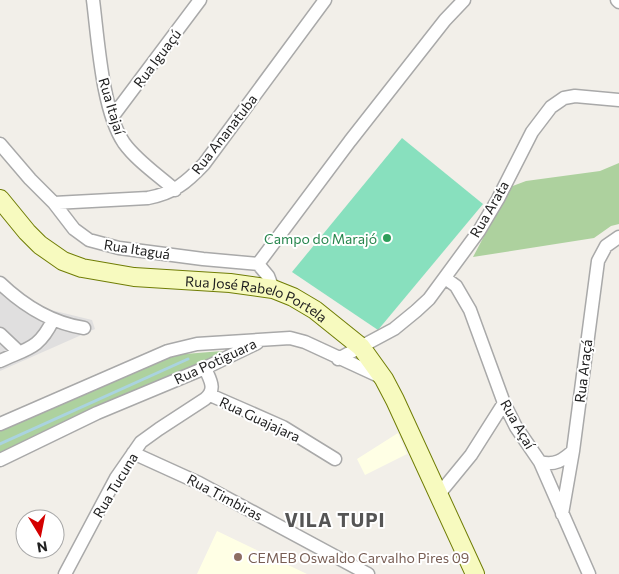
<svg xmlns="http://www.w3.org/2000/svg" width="619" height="574" viewBox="0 0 619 574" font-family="Commissioner,sans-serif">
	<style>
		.residential { fill: #e0dfdf }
		.education { fill: #ffffe5 }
		.forest { fill: #add19e }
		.pitch { fill: #88e0be }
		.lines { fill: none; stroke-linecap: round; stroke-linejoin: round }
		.stream { stroke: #aad3df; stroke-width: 3 }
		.street-casing { stroke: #a9a9a9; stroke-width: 15 }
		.secondary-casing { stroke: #707d05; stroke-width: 20 }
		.street { stroke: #fff; stroke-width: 12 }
		.secondary { stroke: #f7fabf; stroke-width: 18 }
		.leisure-dot { fill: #2e9e5b; stroke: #fff; stroke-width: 2 }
		.education-dot { fill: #8d6e63; stroke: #fff; stroke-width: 2 }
		.labels { text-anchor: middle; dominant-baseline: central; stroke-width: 4; stroke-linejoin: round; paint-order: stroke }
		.street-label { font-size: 14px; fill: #222; stroke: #fff }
		.leisure-label { font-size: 14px; fill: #27864d; stroke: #fff; text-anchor: end }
		.education-label { font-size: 14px; fill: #785e54; stroke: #fff; text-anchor: start }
		.district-label { font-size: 19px; font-weight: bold; letter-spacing: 1px; fill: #555; stroke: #fff }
	</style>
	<rect width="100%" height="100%" fill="#f2efe9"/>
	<path class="residential" d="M0,276L20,294L47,309L92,320L95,329L0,371Z"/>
	<path class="education" d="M398,433L407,454L365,475L357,459Z
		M217,531L242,543L307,574H197Z"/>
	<path class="forest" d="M619,163V224L611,226L594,238L473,257L510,187L526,181L600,171Z
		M222,351L217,356L0,455V431L173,355Z"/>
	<path class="pitch" d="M402,138L483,204L378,330L292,272Z"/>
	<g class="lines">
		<path class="stream" d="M0,444L188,359"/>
		<g class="street-casing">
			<path id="street" d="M93,0C98,39 102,111 124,143C137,161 158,175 175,190
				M617,0L619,2
				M113,116L200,0
				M0,144L30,179L54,203L74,229L89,240L119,248L203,259L258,264L268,276L273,289
				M54,203L148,198C174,193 186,183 204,164L325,0
				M258,264L350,141L445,20L464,0
				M445,278L456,286L470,310L504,403L516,427L540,462L589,574
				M0,283C24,306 52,323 84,328
				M0,334L19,352
				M338,359L394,329L416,311L429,299L479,231L498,199L532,132L551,107L564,98L575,96L619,100
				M0,361C28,348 39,349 53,320
				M210,395L283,427L335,459
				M0,424L168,351L197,344L290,338L305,342L383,378
				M133,453L199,483L368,574
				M0,460L97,413L205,368L257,343
				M540,462C555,466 563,460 573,451
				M439,494L471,455L504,403
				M562,514L573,451L598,261L606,246L619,237
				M65,574L116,478L141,442L159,429L205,399C217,389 210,380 205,368"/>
		</g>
		<g class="secondary-casing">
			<g id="secondary">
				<path id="s1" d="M0,199L27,232L40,245L63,261L82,268L134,277L230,283L273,289L293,297L315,310L361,347L384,379L395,400L475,574"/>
			</g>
		</g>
		<use href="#street" class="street"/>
		<use href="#secondary" class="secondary"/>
	</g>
	<circle class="leisure-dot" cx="387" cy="238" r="5"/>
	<circle class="education-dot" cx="238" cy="557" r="5"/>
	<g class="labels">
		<g class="street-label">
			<text transform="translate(157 58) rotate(-53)">Rua Iguaçú</text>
			<text transform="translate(112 106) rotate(73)">Rua Itajaí</text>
			<text transform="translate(224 134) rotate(-52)">Rua Ananatuba</text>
			<text transform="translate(489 209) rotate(-60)">Rua Arata</text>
			<text transform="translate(137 249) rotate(9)">Rua Itaguá</text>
			<text stroke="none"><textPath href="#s1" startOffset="288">Rua José Rabelo Portela</textPath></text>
			<text transform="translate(215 361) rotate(-25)">Rua Potiguara</text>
			<text transform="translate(583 371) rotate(-83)">Rua Araçá</text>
			<text transform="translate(260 419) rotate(25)">Rua Guajajara</text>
			<text transform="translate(518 424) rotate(60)">Rua Açaí</text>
			<text transform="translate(115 485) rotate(-59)">Rua Tucuna</text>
			<text transform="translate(225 497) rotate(28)">Rua Timbiras</text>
		</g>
		<g class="leisure-label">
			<text x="377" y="238">Campo do Marajó</text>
		</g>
		<g class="education-label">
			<text x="248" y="557">CEMEB Oswaldo Carvalho Pires 09</text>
		</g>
		<g class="district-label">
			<text x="335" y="519">VILA TUPI</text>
		</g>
	</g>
	<g transform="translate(40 534) rotate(170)"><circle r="24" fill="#ffffff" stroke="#a7a7a7"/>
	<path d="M0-4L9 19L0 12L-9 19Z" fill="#d40000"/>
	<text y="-8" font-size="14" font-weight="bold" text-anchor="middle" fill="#222222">N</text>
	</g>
</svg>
